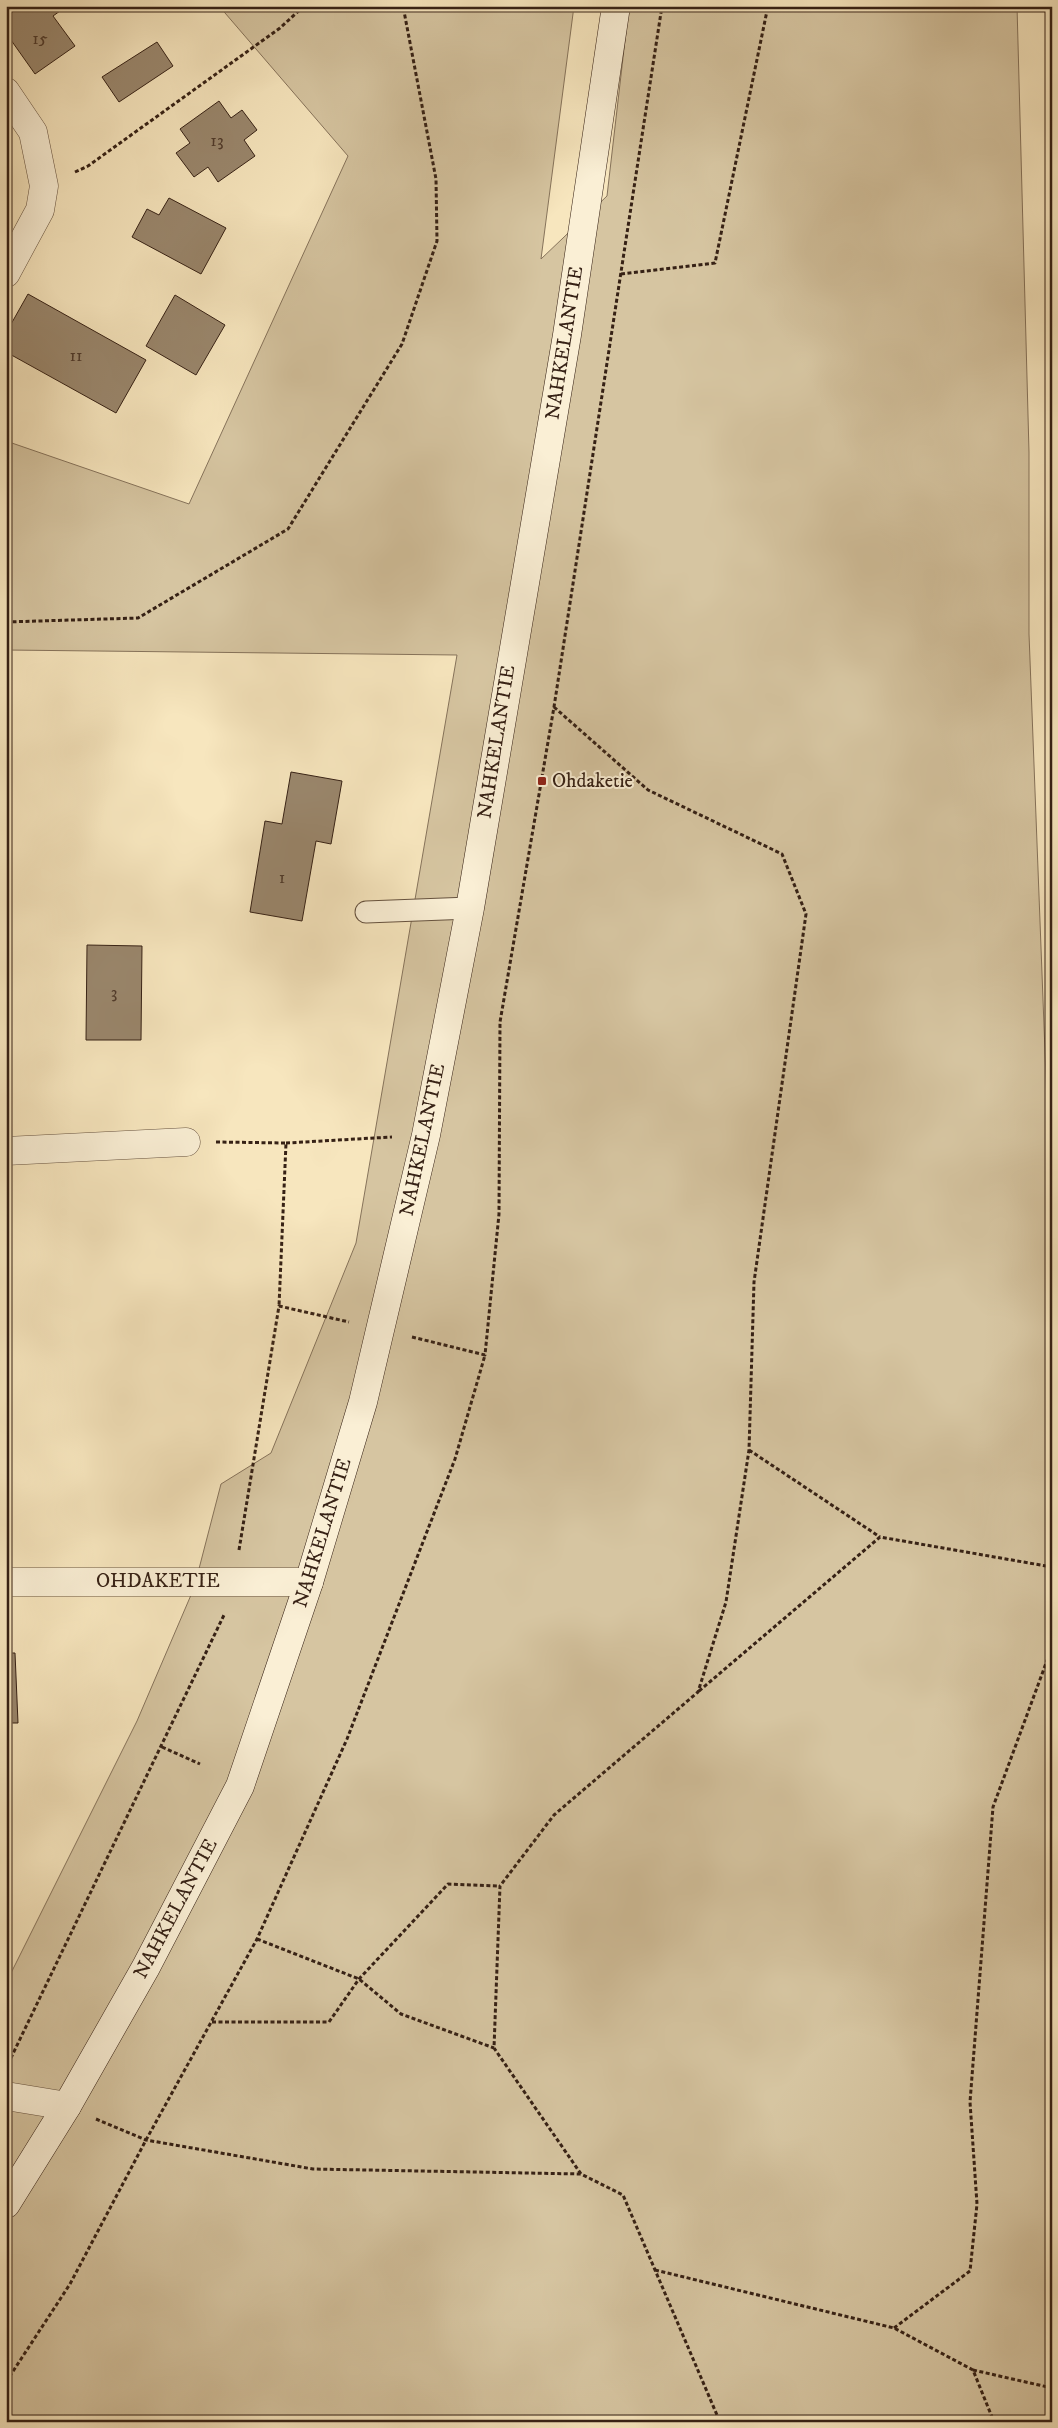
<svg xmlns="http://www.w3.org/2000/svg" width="1058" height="2428" viewBox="0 0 1058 2428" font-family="'IM FELL DW Pica',serif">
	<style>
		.green { fill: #d6c5a1; stroke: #86735b }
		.building { fill: #9a876d; stroke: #362115 }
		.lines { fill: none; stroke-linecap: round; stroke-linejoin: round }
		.lane-casing { stroke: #66523f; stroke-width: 23 }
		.street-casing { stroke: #66523f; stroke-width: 29 }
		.secondary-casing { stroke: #362115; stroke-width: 29 }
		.path { stroke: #362115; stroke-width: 3; stroke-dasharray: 4 2.5; stroke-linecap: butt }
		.lane { stroke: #faefd5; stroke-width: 21 }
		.street { stroke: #faefd5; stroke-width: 28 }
		.secondary { stroke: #faefd5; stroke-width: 28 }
		.poi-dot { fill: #8f2418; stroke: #faefd5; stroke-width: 2 }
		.labels { text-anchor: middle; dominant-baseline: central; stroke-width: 4; stroke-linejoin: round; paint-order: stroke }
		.number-label { font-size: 18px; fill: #4f3a2b }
		.street-label { font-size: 20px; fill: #362115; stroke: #faefd5 }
		.poi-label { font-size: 20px; fill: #362115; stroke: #faefd5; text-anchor: start }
	</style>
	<rect width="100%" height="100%" fill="#f7e6be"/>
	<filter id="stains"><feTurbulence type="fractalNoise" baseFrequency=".004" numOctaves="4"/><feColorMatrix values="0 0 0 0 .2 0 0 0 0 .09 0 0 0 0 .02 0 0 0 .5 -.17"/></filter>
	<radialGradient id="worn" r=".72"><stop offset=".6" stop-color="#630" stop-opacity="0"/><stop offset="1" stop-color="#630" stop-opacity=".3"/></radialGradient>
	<path class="green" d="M219,6H574L541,259L607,196L629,6H1017L1029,452V634L1048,1130L1052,1131V2422H6V1983L137,1721L194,1588L221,1484L271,1453L356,1243L457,655L6,650V441L189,504L348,156Z"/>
	<path class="building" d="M6,6H67L53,16L75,46L35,74L6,33Z
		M157,42L173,66L119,102L102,77Z
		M219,101L231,118L242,110L257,130L244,140L255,156L218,182L208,167L194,177L176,153L190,143L180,129Z
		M169,198L226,228L201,274L132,237L147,209L159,215Z
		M28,294L146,360L116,413L6,352V333Z
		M175,295L225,325L196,375L146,346Z
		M291,772L342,781L331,844L316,841L302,921L250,912L265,821L282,824Z
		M87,945L142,946L141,1040H86Z
		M6,1653H15L18,1723H6Z"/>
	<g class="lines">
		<g class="lane-casing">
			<path id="lane" d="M366,912L470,908"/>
		</g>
		<g class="street-casing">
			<path id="street" d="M6,92L33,132L44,186L40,210L6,273
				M6,1151L186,1142
				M6,1582H309
				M6,2096L67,2106"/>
		</g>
		<g class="secondary-casing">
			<path id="secondary" d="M6,2204L67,2106L146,1967L240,1786L309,1582L363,1402L426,1135L470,908L567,335L616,6"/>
		</g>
		<path class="path" d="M75,172L88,166L280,28L304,6
			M621,274L715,263L768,6
			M6,622L138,618L288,529L402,344L437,241L436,179L403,6
			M554,707L648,790L782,854L806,914L754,1282L749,1450L726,1602L698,1692L554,1815L500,1886L494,2048L581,2174L623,2195L720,2422
			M216,1142L286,1143L279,1306
			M286,1143L392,1137
			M412,1337L485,1355L499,1214L500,1022L554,707L662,6
			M749,1450L880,1537
			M239,1550L279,1306L349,1322
			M699,1691L880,1537L1052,1567
			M162,1747L200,1764
			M257,1939L359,1979L401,2014L494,2048
			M212,2022H329L359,1979L448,1884L500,1886
			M8,2064L224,1615
			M96,2119L146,2140L313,2169L581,2174
			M655,2270L894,2328L973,2370L994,2422
			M894,2328L970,2271L977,2204L970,2102L993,1807L1052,1647
			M973,2370L1052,2388
			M6,2382L70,2284L146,2140L257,1939L347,1739L455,1459L485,1355"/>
		<use href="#lane" class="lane"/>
		<use href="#street" class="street"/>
		<use href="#secondary" class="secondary"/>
	</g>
	<rect class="poi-dot" x="537" y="776" width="10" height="10" rx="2.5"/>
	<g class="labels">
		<g class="number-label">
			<text x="40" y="39">15</text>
			<text x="217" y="141">13</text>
			<text x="76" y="356">11</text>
			<text x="282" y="878">1</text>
			<text x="114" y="993">3</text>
		</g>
		<g class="street-label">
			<text transform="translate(565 343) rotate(-81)">NAHKELANTIE</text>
			<text transform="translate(497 742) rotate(-81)">NAHKELANTIE</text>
			<text transform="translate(423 1140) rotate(-78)">NAHKELANTIE</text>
			<text transform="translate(323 1533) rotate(-73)">NAHKELANTIE</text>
			<text x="158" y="1581">OHDAKETIE</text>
			<text transform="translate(176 1909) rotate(-62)">NAHKELANTIE</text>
		</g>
		<g class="poi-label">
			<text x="552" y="781">Ohdaketie</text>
		</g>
	</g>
	<rect width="1058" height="2428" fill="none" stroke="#f7e6be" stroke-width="25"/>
	<rect x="8" y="8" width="1043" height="2413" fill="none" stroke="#362115" stroke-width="2.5"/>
	<rect x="12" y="12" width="1033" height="2403" fill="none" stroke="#362115"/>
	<rect width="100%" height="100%" filter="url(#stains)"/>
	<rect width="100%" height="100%" fill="url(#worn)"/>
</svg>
